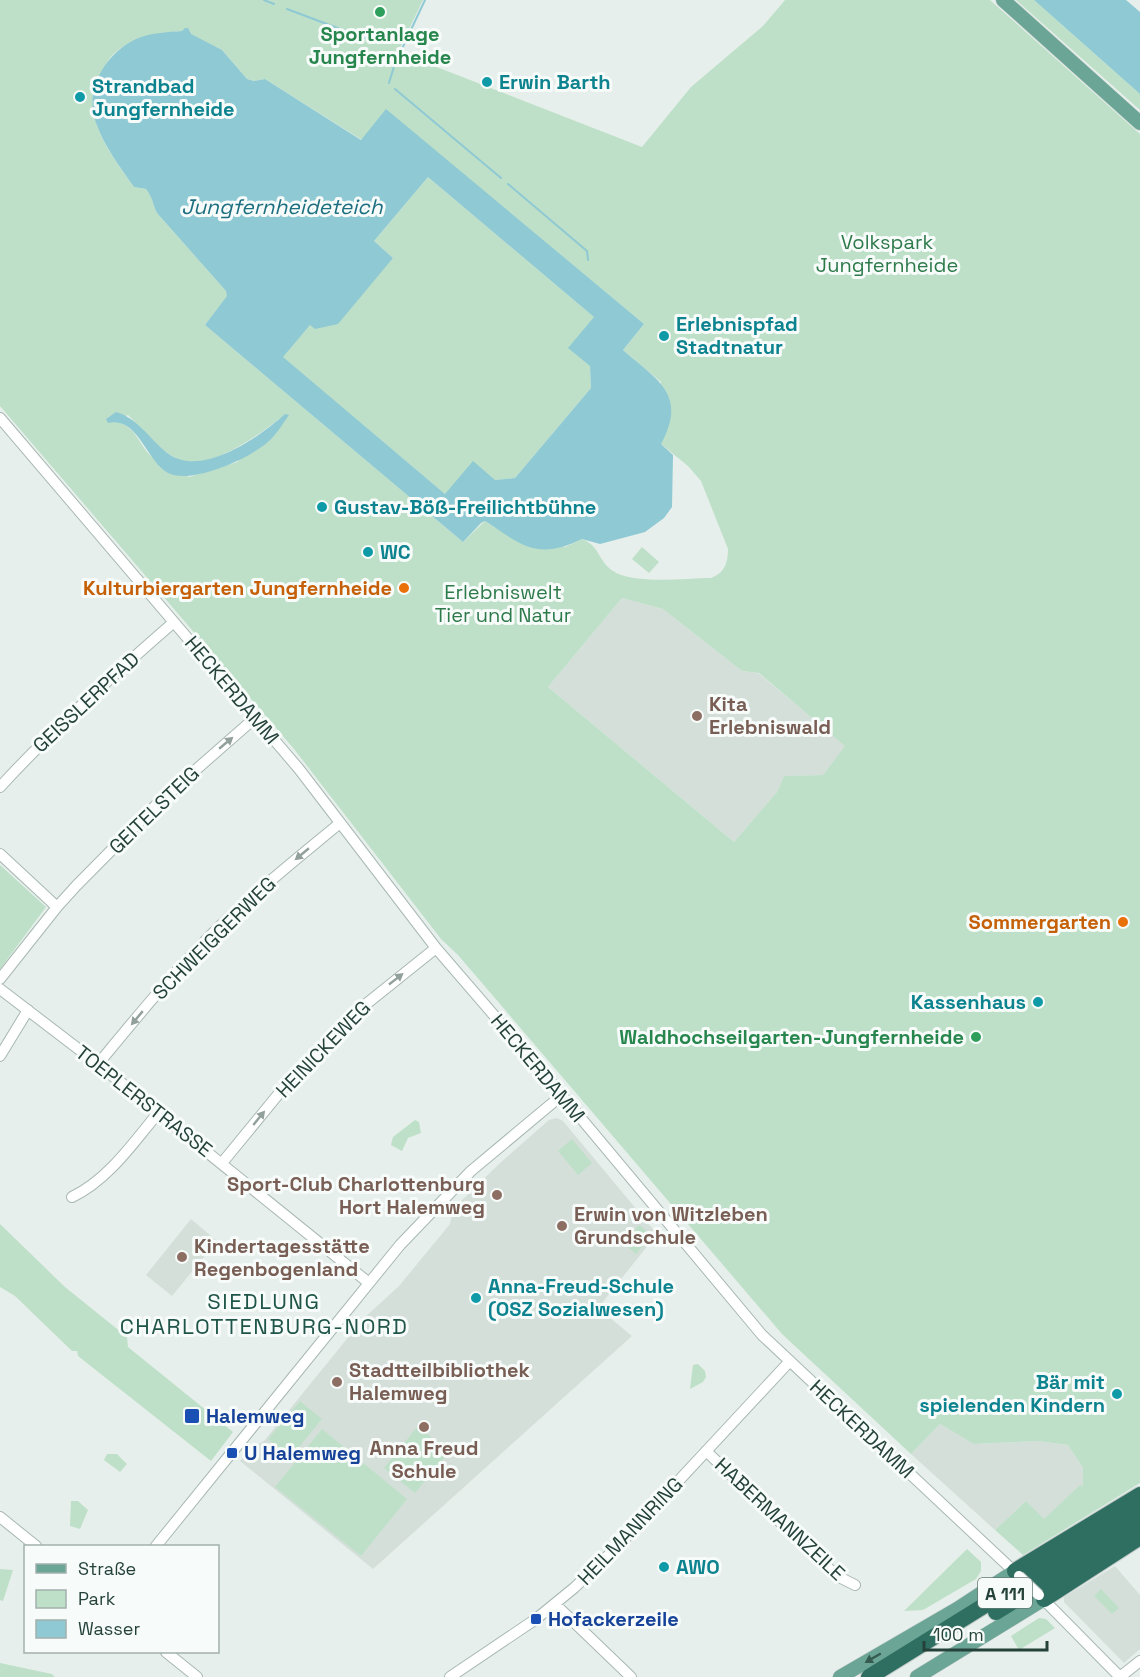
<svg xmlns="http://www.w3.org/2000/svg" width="1140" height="1677" viewBox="0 0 1140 1677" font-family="'Space Grotesk',sans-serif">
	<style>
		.built { fill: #d4dfda }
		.green { fill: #bfe0c8; fill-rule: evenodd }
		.water { fill: #8ec9d4; fill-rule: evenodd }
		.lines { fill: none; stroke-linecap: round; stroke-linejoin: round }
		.stream { stroke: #8ec9d4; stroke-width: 2 }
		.minor-casing { stroke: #a8b8b2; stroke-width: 12 }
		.major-casing { stroke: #c2cac8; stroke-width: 15 }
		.highway-casing { stroke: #c2cac8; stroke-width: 18 }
		.minor { stroke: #fff; stroke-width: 10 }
		.major { stroke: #6aa596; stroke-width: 14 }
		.highway { stroke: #2f6f62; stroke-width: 16 }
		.minor-bridge-casing { stroke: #a8b8b2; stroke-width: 12; stroke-linecap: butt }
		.minor-bridge { stroke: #fff; stroke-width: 10 }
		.oneway { fill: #92a09c }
		.oneway2 { fill: #365b51 }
		.leisure-dot { fill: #2e9e5b; stroke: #f7fbf9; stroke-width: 2 }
		.culture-dot { fill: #0f9aa8; stroke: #f7fbf9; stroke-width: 2 }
		.food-dot { fill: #e8710a; stroke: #f7fbf9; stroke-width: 2 }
		.education-dot { fill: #8d6e63; stroke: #f7fbf9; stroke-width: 2 }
		.transit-dot { fill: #1a4fb4; stroke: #f7fbf9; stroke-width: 2 }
		.labels { text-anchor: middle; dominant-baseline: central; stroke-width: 6; stroke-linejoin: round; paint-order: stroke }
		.shield { fill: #f7fbf9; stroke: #637a73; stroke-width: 1.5 }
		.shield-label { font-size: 18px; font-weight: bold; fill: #24423a }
		.leisure-label { font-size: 20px; font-weight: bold; fill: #27864d; stroke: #f7fbf9 }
		.culture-label { font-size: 20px; font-weight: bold; fill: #0d838f; stroke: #f7fbf9; text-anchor: start }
		.park-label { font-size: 20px; fill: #2d7a4b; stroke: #f7fbf9 }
		.food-label { font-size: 20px; font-weight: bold; fill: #c56008; stroke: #f7fbf9; text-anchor: end }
		.street-label { font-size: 20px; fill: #24423a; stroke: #f7fbf9 }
		.education-label { font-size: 20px; font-weight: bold; fill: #785e54; stroke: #f7fbf9; text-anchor: start }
		.transit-label { font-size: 20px; font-weight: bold; fill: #164399; stroke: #f7fbf9; text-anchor: start }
		.water-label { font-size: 21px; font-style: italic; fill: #1c6f80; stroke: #f7fbf9 }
		.quarter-label { font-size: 22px; letter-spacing: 1.5px; fill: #1f5548; stroke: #f7fbf9 }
	</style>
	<rect width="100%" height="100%" fill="#e6efeb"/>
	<path class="built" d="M622,598L663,609L742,671L758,673L846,746L823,775L784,776L777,792L734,842L548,687Z
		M557,1118L563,1121L657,1234L598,1308L632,1336L373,1569L240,1461L251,1448L264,1441L363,1319L399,1286L450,1224L453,1209L499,1164L549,1120Z
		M191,1219L217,1241L172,1296L146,1275Z
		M940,1424L975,1444L1037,1441L1068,1445L1083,1468V1487L1043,1520L1026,1501L995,1530L911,1454Z
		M1115,1566L1140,1595V1649L1124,1663L1064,1602V1597Z"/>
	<path class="green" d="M0,0H423L398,52L642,147L691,87L763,26L785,0H990L1140,134V1483L1023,1555L995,1530L1026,1501L1044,1519L1080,1485L1083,1487V1468L1068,1445L1037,1441L974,1444L940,1424L911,1454L782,1334L458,955L441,939L294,749L0,406ZM182,31L222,50L247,79L254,81L265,79L362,140L386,110L644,324L623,350L661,382V444L688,466L701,481L728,549C728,562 725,573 711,578C686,578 634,585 613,571C597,560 601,547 582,539L565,547L495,528L485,521L463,542L205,325L228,296L226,291L157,213C152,203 154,199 146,189L134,187C119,165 99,141 94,114C91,103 96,94 100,83C102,77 104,68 107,62C122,39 157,33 182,31ZM285,414L237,462L189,477C178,471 165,466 155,459C138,448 140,427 114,421L128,415C140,427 155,445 169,454C176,459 186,462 195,462C219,463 267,430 285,414ZM622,598L663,609L742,671L759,673L845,746L823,775L784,776L777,792L734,842L548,687Z
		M1016,0H1034L1140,94V110Z
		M428,177L594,317L590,366L591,388L515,478L495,480L445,494L282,357L310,325L393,258L374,241Z
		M642,547L659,562L649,573L632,559Z
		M0,865L46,907L0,969Z
		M415,1120L419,1122L421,1133L408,1138L402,1151L391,1145L393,1137Z
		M572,1139L592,1163L578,1175L558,1151Z
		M0,1224L65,1287L127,1337L128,1347L233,1432L211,1461L78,1356L77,1351H72L15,1296L0,1287Z
		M639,1225L652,1235L636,1254L624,1244Z
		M698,1364L705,1371L706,1377L703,1382L690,1389L693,1365Z
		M300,1401L322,1419L290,1458L268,1439Z
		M418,1426L449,1452L415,1493L384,1468Z
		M322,1429L407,1499L361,1556L275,1487Z
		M107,1454H117L127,1464L120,1472L104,1460Z
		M71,1501H78L88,1510L80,1529L70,1526Z
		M967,1549L981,1562V1571L976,1579L923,1610L904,1611Z
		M0,1569L13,1570L3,1601L0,1600Z
		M1101,1589L1119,1608L1112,1614L1094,1596Z
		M1039,1618L1046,1619L1055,1628L1019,1650L1011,1636Z
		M0,1663L52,1674L55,1677H0Z"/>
	<path class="water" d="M1034,0H1126L1140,12V94Z
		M185,28H188L191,34L222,50L247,79L254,81L265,79L361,140L386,109L644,324L623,350C657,380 688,394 661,444L673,455L672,507L664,518L645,532L600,544L582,539C537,561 522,545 485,521L481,523L463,542L205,325L227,296L226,291L157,213C152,203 154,200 146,189L134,187C120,167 104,146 96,123C84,89 105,54 136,39C150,33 167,32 182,31ZM428,177L594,317L568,348L590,366L591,388L515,478L495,480L473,461L445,494L283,357L310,325L315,329L338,324L393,258L374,241Z
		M116,412C137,418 149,438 166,452C200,480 258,438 285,414L289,415C283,423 277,434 269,441C251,458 191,485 168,473C146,461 138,416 108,423L106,419Z"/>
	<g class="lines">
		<path class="stream" d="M264,0L274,4
			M287,9L364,38L380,39L411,30
			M400,53L425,0
			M389,83L395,63
			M395,89L501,178
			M508,184L587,251L588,260"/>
		<g class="minor-casing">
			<path id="minor" d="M0,418L299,769L436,948L529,1056L762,1335L1019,1576
				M0,787C54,728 114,674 174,622
				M0,854L57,907
				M0,979L57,907L76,886L158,803L256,717
				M0,989L98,1064L369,1283
				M0,1056L28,1010
				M98,1064C137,1017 175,970 219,927C257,890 299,857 340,823
				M222,1163L281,1091L350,1017L436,948
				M72,1197C108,1180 134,1142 158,1113
				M706,1451L827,1567L839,1577L855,1585
				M0,1517L36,1546
				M156,1546L400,1245L471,1171L562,1095
				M1041,1597L1120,1677
				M555,1604L631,1677
				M166,1652L197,1677
				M450,1677L536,1619L574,1588L617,1547L790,1361
				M1120,1677L1140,1661"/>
		</g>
		<g class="major-casing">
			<path id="major" d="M1003,0L1140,123
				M840,1677L957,1609L1015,1571
				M917,1677L1044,1599"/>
		</g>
		<g class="highway-casing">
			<path id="highway" d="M1015,1571L1140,1495
				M1044,1599L1140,1537
				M996,1612L1140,1523
				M869,1677L1140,1509"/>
		</g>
		<use href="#minor" class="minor"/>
		<use href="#major" class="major"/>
		<use href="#highway" class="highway"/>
		<g class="minor-bridge-casing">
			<path id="minor-bridge" d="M1019,1576L1039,1595"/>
		</g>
		<use href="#minor-bridge" class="minor-bridge"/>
	</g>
	<defs><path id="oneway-solid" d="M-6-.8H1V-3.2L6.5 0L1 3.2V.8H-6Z" transform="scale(1.5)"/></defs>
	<g class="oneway">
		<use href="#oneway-solid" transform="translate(226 743) rotate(-40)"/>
		<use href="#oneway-solid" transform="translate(302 854) rotate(140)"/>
		<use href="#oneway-solid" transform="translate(396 979) rotate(-38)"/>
		<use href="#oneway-solid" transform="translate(137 1018) rotate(130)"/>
		<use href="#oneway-solid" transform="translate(259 1118) rotate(-51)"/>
	</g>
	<use class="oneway2" href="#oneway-solid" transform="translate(873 1658) rotate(150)"/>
	<g class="leisure-dot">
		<circle cx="380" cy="12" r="6"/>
		<circle cx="976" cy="1037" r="6"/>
	</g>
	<g class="culture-dot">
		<circle cx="487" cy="82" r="6"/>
		<circle cx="80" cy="97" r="6"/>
		<circle cx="664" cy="336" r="6"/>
		<circle cx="322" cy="507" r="6"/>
		<circle cx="368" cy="552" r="6"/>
		<circle cx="1038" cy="1002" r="6"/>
		<circle cx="476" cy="1298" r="6"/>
		<circle cx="1117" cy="1394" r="6"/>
		<circle cx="664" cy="1567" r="6"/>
	</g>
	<g class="food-dot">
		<circle cx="404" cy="588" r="6"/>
		<circle cx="1123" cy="922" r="6"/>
	</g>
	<g class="education-dot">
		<circle cx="697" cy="716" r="6"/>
		<circle cx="497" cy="1195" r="6"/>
		<circle cx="562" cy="1226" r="6"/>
		<circle cx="182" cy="1257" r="6"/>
		<circle cx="337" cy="1382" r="6"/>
		<circle cx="424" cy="1427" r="6"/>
	</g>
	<g class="transit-dot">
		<rect x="184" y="1408" width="16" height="16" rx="3"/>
		<rect x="226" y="1447" width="12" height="12" rx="3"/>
		<rect x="530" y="1613" width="12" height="12" rx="3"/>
	</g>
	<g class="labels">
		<rect class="shield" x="978" y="1578" width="54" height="30" rx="4.5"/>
		<g class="shield-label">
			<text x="1005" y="1593">A 111</text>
		</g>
		<g class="leisure-label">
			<text x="380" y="34">Sportanlage<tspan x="380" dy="23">Jungfernheide</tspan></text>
			<text x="964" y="1037" text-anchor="end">Waldhochseilgarten-Jungfernheide</text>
		</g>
		<g class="culture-label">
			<text x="499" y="82">Erwin Barth</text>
			<text x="92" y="86">Strandbad<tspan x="92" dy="23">Jungfernheide</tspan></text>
			<text x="676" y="324">Erlebnispfad<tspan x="676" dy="23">Stadtnatur</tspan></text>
			<text x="334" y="507">Gustav-Böß-Freilichtbühne</text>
			<text x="380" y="552">WC</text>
			<text x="1026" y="1002" text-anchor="end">Kassenhaus</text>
			<text x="488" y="1286">Anna-Freud-Schule<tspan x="488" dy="23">(OSZ Sozialwesen)</tspan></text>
			<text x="1105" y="1382" text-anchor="end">Bär mit<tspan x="1105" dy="23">spielenden Kindern</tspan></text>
			<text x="676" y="1567">AWO</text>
		</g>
		<g class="park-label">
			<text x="887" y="242">Volkspark<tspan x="887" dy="23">Jungfernheide</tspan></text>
			<text x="503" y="592">Erlebniswelt<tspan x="503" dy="23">Tier und Natur</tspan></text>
		</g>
		<g class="food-label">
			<text x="392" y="588">Kulturbiergarten Jungfernheide</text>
			<text x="1111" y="922">Sommergarten</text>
		</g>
		<g class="street-label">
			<text transform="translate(232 690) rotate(50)">HECKERDAMM</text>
			<text transform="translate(86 702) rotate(-43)">GEISSLERPFAD</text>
			<text transform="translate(154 810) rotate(-44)">GEITELSTEIG</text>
			<text transform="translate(214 938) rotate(-45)">SCHWEIGGERWEG</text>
			<text transform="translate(323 1049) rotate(-46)">HEINICKEWEG</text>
			<text transform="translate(538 1068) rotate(50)">HECKERDAMM</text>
			<text transform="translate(144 1101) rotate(38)">TOEPLERSTRASSE</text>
			<text transform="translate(862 1429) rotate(43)">HECKERDAMM</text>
			<text transform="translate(780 1519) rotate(43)">HABERMANNZEILE</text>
			<text transform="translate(630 1531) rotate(-46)">HEILMANNRING</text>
		</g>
		<g class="education-label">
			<text x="709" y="704">Kita<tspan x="709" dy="23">Erlebniswald</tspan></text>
			<text x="485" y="1184" text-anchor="end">Sport-Club Charlottenburg<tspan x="485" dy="23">Hort Halemweg</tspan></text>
			<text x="574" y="1214">Erwin von Witzleben<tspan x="574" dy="23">Grundschule</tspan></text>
			<text x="194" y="1246">Kindertagesstätte<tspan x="194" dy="23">Regenbogenland</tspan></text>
			<text x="349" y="1370">Stadtteilbibliothek<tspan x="349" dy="23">Halemweg</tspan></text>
			<text x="424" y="1448" text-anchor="middle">Anna Freud<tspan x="424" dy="23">Schule</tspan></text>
		</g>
		<g class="transit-label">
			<text x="206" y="1416">Halemweg</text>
			<text x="244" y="1453">U Halemweg</text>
			<text x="548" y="1619">Hofackerzeile</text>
		</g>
		<g class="water-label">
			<text x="282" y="206">Jungfernheideteich</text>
		</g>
		<g class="quarter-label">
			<text x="264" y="1301">SIEDLUNG<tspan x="264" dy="25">CHARLOTTENBURG-NORD</tspan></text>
		</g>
	</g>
	<rect x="24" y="1545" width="195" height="108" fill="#f7fbf9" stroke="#a3b1ad" stroke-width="1.5"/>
	<rect x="36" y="1564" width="30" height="9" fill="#6aa596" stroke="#a3b1ad" stroke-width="1.5"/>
	<text x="78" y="1575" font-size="18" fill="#24423a">Straße</text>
	<rect x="36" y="1590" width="30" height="18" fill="#bfe0c8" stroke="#a3b1ad" stroke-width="1.5"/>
	<text x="78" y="1605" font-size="18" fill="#24423a">Park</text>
	<rect x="36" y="1620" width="30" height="18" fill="#8ec9d4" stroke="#a3b1ad" stroke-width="1.5"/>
	<text x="78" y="1635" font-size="18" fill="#24423a">Wasser</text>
	<path d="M924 1641v9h123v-9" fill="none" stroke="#24423a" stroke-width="3"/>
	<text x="933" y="1641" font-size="18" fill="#24423a" stroke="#f7fbf9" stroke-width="4.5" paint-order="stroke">100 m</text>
</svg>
